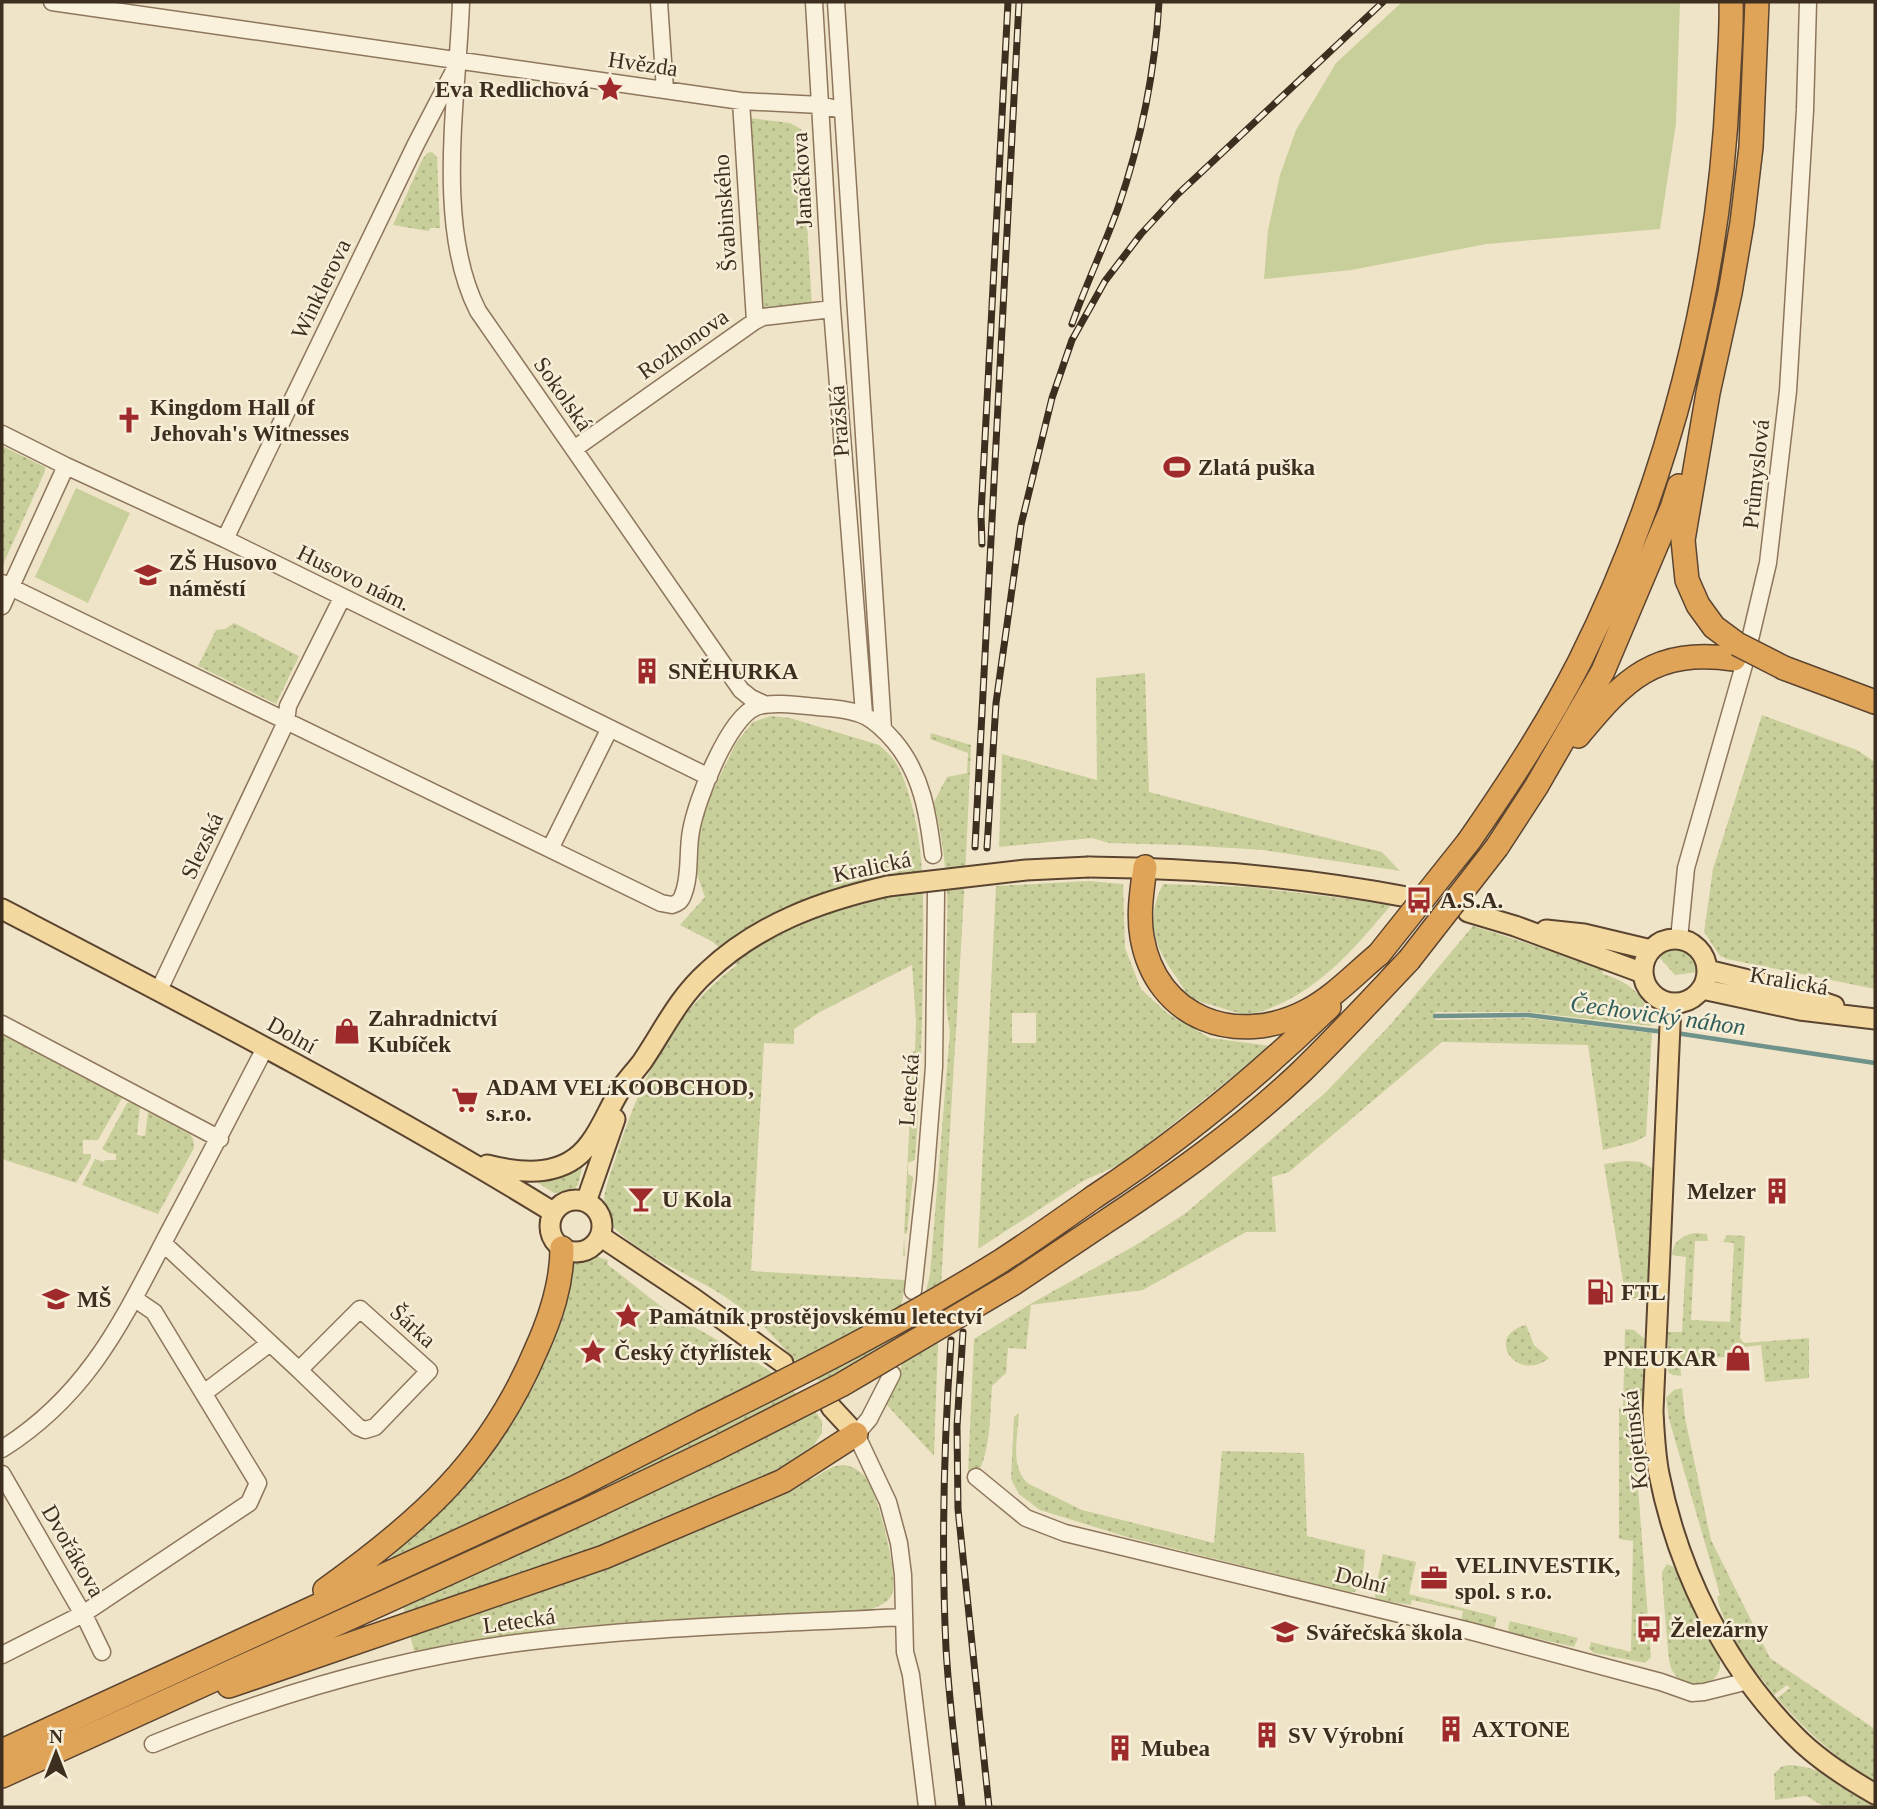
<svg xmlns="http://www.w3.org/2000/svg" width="1877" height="1809" viewBox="0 0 1877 1809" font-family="'Times New Roman',serif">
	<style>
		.grass { fill: url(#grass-dots); fill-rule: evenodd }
		.garden { fill: #c9cf9b }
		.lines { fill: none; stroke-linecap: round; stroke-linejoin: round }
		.stream { stroke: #6f938a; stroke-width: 4.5 }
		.minor-casing { stroke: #8d765c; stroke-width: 19 }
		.major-casing { stroke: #5b4430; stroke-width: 23 }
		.highway-casing { stroke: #5b4430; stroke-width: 26 }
		.minor { stroke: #faf1dc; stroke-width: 16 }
		.major { stroke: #f3d9a0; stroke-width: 19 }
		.highway { stroke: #e0a458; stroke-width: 23 }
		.rail-casing { stroke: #3d2e20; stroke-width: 7 }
		.rail { stroke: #f7eed8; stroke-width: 4.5; stroke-dasharray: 13; stroke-linecap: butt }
		.major-bridge-casing { stroke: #5b4430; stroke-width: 23; stroke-linecap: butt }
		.highway-bridge-casing { stroke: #5b4430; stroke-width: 26; stroke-linecap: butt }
		.major-bridge { stroke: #f3d9a0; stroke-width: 19 }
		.highway-bridge { stroke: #e0a458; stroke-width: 23 }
		.labels { text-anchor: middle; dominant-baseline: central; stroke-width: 5; stroke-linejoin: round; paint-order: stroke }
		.street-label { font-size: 23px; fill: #3d2e20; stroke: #f7eed8 }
		.poi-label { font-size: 23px; font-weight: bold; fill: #3d2e20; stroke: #f7eed8; text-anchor: start }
		.water-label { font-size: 24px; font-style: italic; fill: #2f5d5a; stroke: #f7eed8 }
	</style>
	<defs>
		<pattern id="grass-dots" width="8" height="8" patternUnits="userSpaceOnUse" patternTransform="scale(1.75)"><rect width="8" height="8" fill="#c9cf9b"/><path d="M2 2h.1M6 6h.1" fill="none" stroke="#aeb285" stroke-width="1.8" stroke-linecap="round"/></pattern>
	</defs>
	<rect width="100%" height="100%" fill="#f0e4c8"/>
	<path class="grass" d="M751,118L790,123L801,129L812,305L761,308Z
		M432,152L437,157L440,228H431L428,231L393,225L422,160L427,153Z
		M2,446L45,467V471L2,567Z
		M234,623L299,656L276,704L198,666L216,630L225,629Z
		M1145,673L1149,792L1382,852L1400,871L1263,850L1183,845L1109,843L1092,838L999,847L1002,754L1097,780L1096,678Z
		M1762,715L1857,750L1875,762V989L1727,959L1720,956L1704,932L1713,869Z
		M771,716L790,718L879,745C886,751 894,758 899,768C925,826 924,891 923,952C923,1021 920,1090 915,1160L908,1163V1174L913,1177L907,1233L904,1234L905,1256H903L913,1051H915L916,1021L912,965L820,1012L794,1029V1044L764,1043L751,1271L906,1280C900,1308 893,1380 860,1388C818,1399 789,1350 762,1325C751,1315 737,1305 724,1296C698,1278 611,1243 605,1212C601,1195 610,1176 615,1160C640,1082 670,1015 737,965L713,942L680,925L705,897L694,866L702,813L736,743L753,722Z
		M931,733L971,745C962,982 941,1219 934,1456L886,1404L918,1325L930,1274L950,1031C941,986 949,940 947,894C946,863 941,832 934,802L947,777L967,773L968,753L930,739Z
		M1089,881L1123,884L1125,948L1141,989L1168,1014L1210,1038L1271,1046L1125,1162L1083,1181L978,1249L996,886ZM1012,1013H1036V1043H1012Z
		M1163,884L1250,887L1392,904C1354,949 1315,996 1256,1013C1245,1016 1230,1011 1219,1007C1210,1004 1196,1002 1189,996C1185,991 1181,984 1177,978C1154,947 1145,920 1163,884Z
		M1473,926L1602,967L1603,974C1628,981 1650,998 1652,1026L1528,1012H1435V1020L1528,1018L1652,1033L1646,1136L1634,1142L1603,1150L1588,1045L1442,1042L1289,1172L1272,1177L1276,1232H1246L1143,1290L1031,1305L1026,1349L1008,1348L1006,1373L992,1386C990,1415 991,1452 976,1477L968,1473L974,1339L1032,1303L1136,1245L1186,1213L1325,1093L1391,1024Z
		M1675,950C1689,951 1696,959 1698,972L1675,975L1659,957L1667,951Z
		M2,1034L122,1098L98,1140H83V1154H91V1158L76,1183L2,1159Z
		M131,1102L140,1108L137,1135L145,1136L148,1112L190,1134L193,1139L194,1148L158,1214L82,1185L95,1159L104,1162L105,1160H116V1154L109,1153L102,1149L127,1103Z
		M1626,1161L1641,1162L1652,1168L1653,1174L1648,1289C1641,1297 1637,1299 1626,1299L1604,1164Z
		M583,1164L578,1185L571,1193H554L535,1181Z
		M1694,1233L1707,1234L1708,1241H1695L1691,1320L1730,1322L1734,1243L1723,1242L1727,1235L1745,1236L1740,1338L1744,1343L1809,1338V1378L1765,1382L1761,1345L1745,1347L1746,1355L1680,1361L1681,1376L1673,1375L1668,1372V1332H1682L1686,1257L1672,1255C1673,1242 1681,1236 1694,1233Z
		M593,1256L608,1260L607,1264L668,1312L756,1362L777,1376L815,1411L822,1421V1433L814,1445L795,1458L810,1480C820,1475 832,1464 844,1465C853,1466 862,1472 867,1479C878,1495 899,1577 892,1594C889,1603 878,1606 870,1610L566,1627L414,1651L391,1557L443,1508L484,1462L561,1315L570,1291L565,1288L572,1260Z
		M1526,1325L1534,1345L1549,1358C1517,1384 1483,1336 1526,1325Z
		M1625,1329L1634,1330L1645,1339L1644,1396L1637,1409L1636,1461L1651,1657L1645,1663L1594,1653L1589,1649L1591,1642L1631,1652L1633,1541L1619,1539V1408L1623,1407Z
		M1682,1388L1685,1418L1711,1540L1770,1658L1875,1729V1783C1839,1761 1805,1730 1777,1698L1790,1688L1787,1685L1774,1695C1752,1666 1725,1633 1717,1597L1720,1595L1669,1419L1666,1398L1674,1390Z
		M1019,1413C1018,1436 1009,1468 1029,1484L1082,1510L1214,1543L1222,1451L1304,1453L1307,1536L1365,1550C1364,1564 1364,1580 1355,1592H1348L1127,1537L1040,1510L1019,1494L1011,1479L1014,1417Z
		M1383,1554L1416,1562L1409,1594L1497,1617L1494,1629L1461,1621L1463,1611L1412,1600L1411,1605L1378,1600L1375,1597V1591Z
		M1667,1564L1674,1567C1683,1585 1719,1645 1720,1660C1723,1692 1677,1692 1670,1665C1668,1656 1668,1646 1667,1637C1665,1616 1663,1594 1662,1572Z
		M1510,1621L1578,1638L1574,1647L1509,1632L1508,1627Z
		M1788,1765C1821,1765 1848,1788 1875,1805V1807H1825L1806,1796L1775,1800L1774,1774L1781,1767Z"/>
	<path class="garden" d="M1402,2H1680L1676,123L1660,229L1487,244L1351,270L1264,279L1268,230L1280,175L1296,130L1336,63Z
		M76,488L130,513L88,603L35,577Z"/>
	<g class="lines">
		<path class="stream" d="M1435,1016L1528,1015L1664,1032
			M1676,1033L1875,1063"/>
		<g class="minor-casing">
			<path id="minor" d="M52,2L741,101L820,105L842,110
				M461,2C458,96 434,225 478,311L741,690L751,698L764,704
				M659,2L665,90
				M814,2L832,309L864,714
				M836,2L883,729
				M741,101L755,321
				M2,434L66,466L225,539L709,777
				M574,449L755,321L763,317L832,309
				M225,539L416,144L456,67
				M2,583L661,903L672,905C678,903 681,901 683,895C691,875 687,852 691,831C696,801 728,718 756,707C774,700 810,707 830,708C862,711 873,717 894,741C922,774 928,814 933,855
				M2,606L66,466
				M550,849L609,730
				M1679,939L1686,868L1744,665L1768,563L1788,391L1805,110L1808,2
				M159,990L286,722L288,706L342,598
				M2,1024L220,1139
				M163,1243L299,1370
				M913,1291L925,1181L934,1067L936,892
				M360,1309L429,1371L375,1427L365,1430L358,1427L299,1370Z
				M892,1374L869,1419L856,1434L888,1502L899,1543L903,1575L905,1652L911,1675L927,1807
				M204,1393L270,1343
				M2,1449C91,1393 124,1317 171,1228C203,1168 234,1108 265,1048
				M2,1474L88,1623L102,1652
				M976,1477L1026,1518L1065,1533L1470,1631L1661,1682L1692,1693L1704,1692L1748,1681
				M2,1655L83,1614L249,1503L258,1483L154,1312L135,1299
				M153,1744C267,1697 387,1661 509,1644C639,1627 773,1624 904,1617"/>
		</g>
		<g class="major-casing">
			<path id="major" d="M1089,867C1196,868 1302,877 1407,897
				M2,909C188,1006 374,1102 553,1212
				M1468,912L1515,926L1643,973
				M1546,930L1584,934L1651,950
				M1643 971a32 32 0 1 1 64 0a32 32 0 1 1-64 0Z
				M1707,970L1778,987L1834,1006
				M1702,989L1800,1010L1875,1019
				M1671,1003L1653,1411C1654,1432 1655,1454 1659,1474C1678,1570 1725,1666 1794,1735C1817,1759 1847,1778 1875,1794
				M487,1165C523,1174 565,1178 590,1143C603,1126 610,1105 622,1087C628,1079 635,1071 642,1062C663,1031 678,998 707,972C758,924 821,901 888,886
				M550 1226a26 26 0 1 1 52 0a26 26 0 1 1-52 0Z
				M586,1202L615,1119
				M600,1236L693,1298L783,1363
				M831,1407L856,1434"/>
		</g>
		<g class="highway-casing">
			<path id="highway" d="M1737,644L1714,627L1698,605L1687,580L1683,540L1708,393L1730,293L1742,223L1751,147L1757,2
				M1784,668L1875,702
				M1578,736C1625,679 1654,648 1734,659
				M1469,841C1509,783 1548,724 1580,661C1669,482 1719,285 1728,86C1729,58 1732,30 1731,2
				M1497,847L1536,787L1603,671L1672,508L1679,486
				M1145,867C1142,890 1138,914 1142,937C1156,1019 1237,1048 1307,1011C1334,997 1356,973 1379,954
				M1094,1197C1178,1142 1256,1078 1329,1007
				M1102,1224C1172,1178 1240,1130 1301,1072C1338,1036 1373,998 1409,960
				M325,1590C420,1522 489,1461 536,1350C551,1317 562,1284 562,1248
				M229,1686L604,1557L783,1481L856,1434
				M2,1751L576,1487L703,1422
				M2,1776L587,1510L717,1448"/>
		</g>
		<use href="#minor" class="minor"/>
		<use href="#major" class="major"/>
		<use href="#highway" class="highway"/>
		<g class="rail-casing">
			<path id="rail" d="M1072,324C1086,284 1104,247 1118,208C1141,141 1155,72 1159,2
				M982,544L981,515L1008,2
				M975,847L1019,2
				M987,848L996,703L1021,525L1052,398L1072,340L1105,281L1141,234L1177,195L1383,2
				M963,1332L957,1426L958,1509L989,1807
				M951,1340C944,1442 941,1546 946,1648C949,1702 956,1754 962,1807"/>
		</g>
		<use href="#rail" class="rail"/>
		<g class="major-bridge-casing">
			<path id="major-bridge" d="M888,886L1026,870L1089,867"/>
		</g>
		<g class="highway-bridge-casing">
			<path id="highway-bridge" d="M1737,644L1784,668
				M1379,954L1469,841
				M1409,960L1497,847
				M703,1422C804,1372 905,1321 1001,1261C1032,1241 1063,1219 1094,1197
				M717,1448L841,1385L1014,1283L1102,1224"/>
		</g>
		<use href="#major-bridge" class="major-bridge"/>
		<use href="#highway-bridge" class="highway-bridge"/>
	</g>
	<defs>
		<g id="sight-bare" transform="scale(2.1)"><path d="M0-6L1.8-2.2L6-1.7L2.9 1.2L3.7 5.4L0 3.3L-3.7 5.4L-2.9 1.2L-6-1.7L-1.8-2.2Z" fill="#9e2a2b" stroke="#f7eed8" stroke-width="2.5" paint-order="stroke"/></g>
		<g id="church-bare" transform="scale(2.1)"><path d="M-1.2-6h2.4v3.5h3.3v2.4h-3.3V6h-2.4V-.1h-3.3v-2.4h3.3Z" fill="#9e2a2b" stroke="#f7eed8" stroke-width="2.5" paint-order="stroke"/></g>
		<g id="stadium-bare" transform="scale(2.1)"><path d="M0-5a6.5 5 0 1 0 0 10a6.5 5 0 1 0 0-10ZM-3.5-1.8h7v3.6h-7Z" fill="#9e2a2b" stroke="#f7eed8" stroke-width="2.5" paint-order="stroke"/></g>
		<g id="school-bare" transform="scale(2.1)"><path d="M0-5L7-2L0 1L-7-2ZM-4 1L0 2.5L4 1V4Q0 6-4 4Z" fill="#9e2a2b" stroke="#f7eed8" stroke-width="2.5" paint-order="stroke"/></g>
		<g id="building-bare" transform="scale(2.1)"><path d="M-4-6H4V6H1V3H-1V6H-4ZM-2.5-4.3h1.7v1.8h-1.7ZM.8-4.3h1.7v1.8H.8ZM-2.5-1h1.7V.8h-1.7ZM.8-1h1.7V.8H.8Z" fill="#9e2a2b" stroke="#f7eed8" stroke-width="2.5" paint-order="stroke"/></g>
		<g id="bus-bare" transform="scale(2.1)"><path d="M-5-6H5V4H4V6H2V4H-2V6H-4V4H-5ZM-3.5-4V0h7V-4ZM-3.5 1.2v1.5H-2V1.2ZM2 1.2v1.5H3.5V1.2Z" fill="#9e2a2b" stroke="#f7eed8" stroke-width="2.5" paint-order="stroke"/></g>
		<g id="shop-bare" transform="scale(2.1)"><path d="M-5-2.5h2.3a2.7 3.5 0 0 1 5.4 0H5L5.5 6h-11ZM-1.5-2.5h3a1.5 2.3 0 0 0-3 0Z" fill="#9e2a2b" stroke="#f7eed8" stroke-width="2.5" paint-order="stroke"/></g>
		<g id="supermarket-bare" transform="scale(2.1)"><path d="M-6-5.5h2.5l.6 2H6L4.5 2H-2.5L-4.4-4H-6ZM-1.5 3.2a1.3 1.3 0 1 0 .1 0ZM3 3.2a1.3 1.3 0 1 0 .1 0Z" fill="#9e2a2b" stroke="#f7eed8" stroke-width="2.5" paint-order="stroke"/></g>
		<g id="bar-bare" transform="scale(2.1)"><path d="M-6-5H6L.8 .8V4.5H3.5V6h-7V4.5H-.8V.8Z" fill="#9e2a2b" stroke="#f7eed8" stroke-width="2.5" paint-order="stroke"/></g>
		<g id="fuel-bare" transform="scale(2.1)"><path d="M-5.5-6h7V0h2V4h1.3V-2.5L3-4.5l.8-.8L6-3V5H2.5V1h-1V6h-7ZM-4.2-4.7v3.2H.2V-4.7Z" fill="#9e2a2b" stroke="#f7eed8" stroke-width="2.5" paint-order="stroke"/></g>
		<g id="office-bare" transform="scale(2.1)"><path d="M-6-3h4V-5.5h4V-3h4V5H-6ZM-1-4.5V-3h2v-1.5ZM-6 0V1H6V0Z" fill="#9e2a2b" stroke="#f7eed8" stroke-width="2.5" paint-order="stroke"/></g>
	</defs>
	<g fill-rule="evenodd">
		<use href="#sight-bare" x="610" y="89"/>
		<use href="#church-bare" x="129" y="420"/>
		<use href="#stadium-bare" x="1177" y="467"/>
		<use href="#school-bare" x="148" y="575"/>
		<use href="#building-bare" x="647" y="671"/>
		<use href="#bus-bare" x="1419" y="900"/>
		<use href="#shop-bare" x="347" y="1031"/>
		<use href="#supermarket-bare" x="465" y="1100"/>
		<use href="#building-bare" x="1777" y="1191"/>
		<use href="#bar-bare" x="641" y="1199"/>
		<use href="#fuel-bare" x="1600" y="1292"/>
		<use href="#school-bare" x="56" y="1299"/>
		<use href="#sight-bare" x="628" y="1316"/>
		<use href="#sight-bare" x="593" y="1352"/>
		<use href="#shop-bare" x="1738" y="1358"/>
		<use href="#office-bare" x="1434" y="1578"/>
		<use href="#bus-bare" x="1649" y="1629"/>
		<use href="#school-bare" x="1285" y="1632"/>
		<use href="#building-bare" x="1451" y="1729"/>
		<use href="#building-bare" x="1267" y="1735"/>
		<use href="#building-bare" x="1120" y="1748"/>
	</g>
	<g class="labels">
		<g class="street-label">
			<text transform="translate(643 64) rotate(8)">Hvězda</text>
			<text transform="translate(802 180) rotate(-93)">Janáčkova</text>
			<text transform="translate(725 213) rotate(-94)">Švabinského</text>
			<text transform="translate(321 289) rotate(-64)">Winklerova</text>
			<text transform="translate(683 344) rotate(-35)">Rozhonova</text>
			<text transform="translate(563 394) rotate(55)">Sokolská</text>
			<text transform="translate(839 421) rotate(-94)">Pražská</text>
			<text transform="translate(1756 474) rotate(-84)">Průmyslová</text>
			<text transform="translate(354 578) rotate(26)">Husovo nám.</text>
			<text transform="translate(202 846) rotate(-65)">Slezská</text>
			<text transform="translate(872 867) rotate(-12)">Kralická</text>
			<text transform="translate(1789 981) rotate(10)">Kralická</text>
			<text transform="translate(292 1035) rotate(29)">Dolní</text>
			<text transform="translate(909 1090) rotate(-86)">Letecká</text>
			<text transform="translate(413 1326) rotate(42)">Šárka</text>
			<text transform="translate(1635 1440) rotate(-96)">Kojetínská</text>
			<text transform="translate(73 1551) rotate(60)">Dvořákova</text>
			<text transform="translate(1361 1580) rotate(14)">Dolní</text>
			<text transform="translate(519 1621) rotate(-8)">Letecká</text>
		</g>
		<g class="poi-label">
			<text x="589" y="89" text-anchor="end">Eva Redlichová</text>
			<text x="150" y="407">Kingdom Hall of<tspan x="150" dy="26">Jehovah's Witnesses</tspan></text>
			<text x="1198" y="467">Zlatá puška</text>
			<text x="169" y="562">ZŠ Husovo<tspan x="169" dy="26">náměstí</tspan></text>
			<text x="668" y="671">SNĚHURKA</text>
			<text x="1440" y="900">A.S.A.</text>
			<text x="368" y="1018">Zahradnictví<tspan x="368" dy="26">Kubíček</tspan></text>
			<text x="486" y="1087">ADAM VELKOOBCHOD,<tspan x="486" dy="26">s.r.o.</tspan></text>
			<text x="1756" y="1191" text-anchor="end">Melzer</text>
			<text x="662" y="1199">U Kola</text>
			<text x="1621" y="1292">FTL</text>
			<text x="77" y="1299">MŠ</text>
			<text x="649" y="1316">Památník prostějovskému letectví</text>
			<text x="614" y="1352">Český čtyřlístek</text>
			<text x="1717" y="1358" text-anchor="end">PNEUKAR</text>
			<text x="1455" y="1565">VELINVESTIK,<tspan x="1455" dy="26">spol. s r.o.</tspan></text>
			<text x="1670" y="1629">Železárny</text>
			<text x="1306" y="1632">Svářečská škola</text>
			<text x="1472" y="1729">AXTONE</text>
			<text x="1288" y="1735">SV Výrobní</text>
			<text x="1141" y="1748">Mubea</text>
		</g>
		<g class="water-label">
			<text transform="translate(1658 1015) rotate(8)">Čechovický náhon</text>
		</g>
	</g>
	<rect width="1877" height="1809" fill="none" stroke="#3d2e20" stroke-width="7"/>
	<g transform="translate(56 1753)" stroke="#f7eed8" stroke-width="5" paint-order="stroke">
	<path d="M0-5L12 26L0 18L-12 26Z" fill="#3d2e20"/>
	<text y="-10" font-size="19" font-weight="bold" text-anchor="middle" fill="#3d2e20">N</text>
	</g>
</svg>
